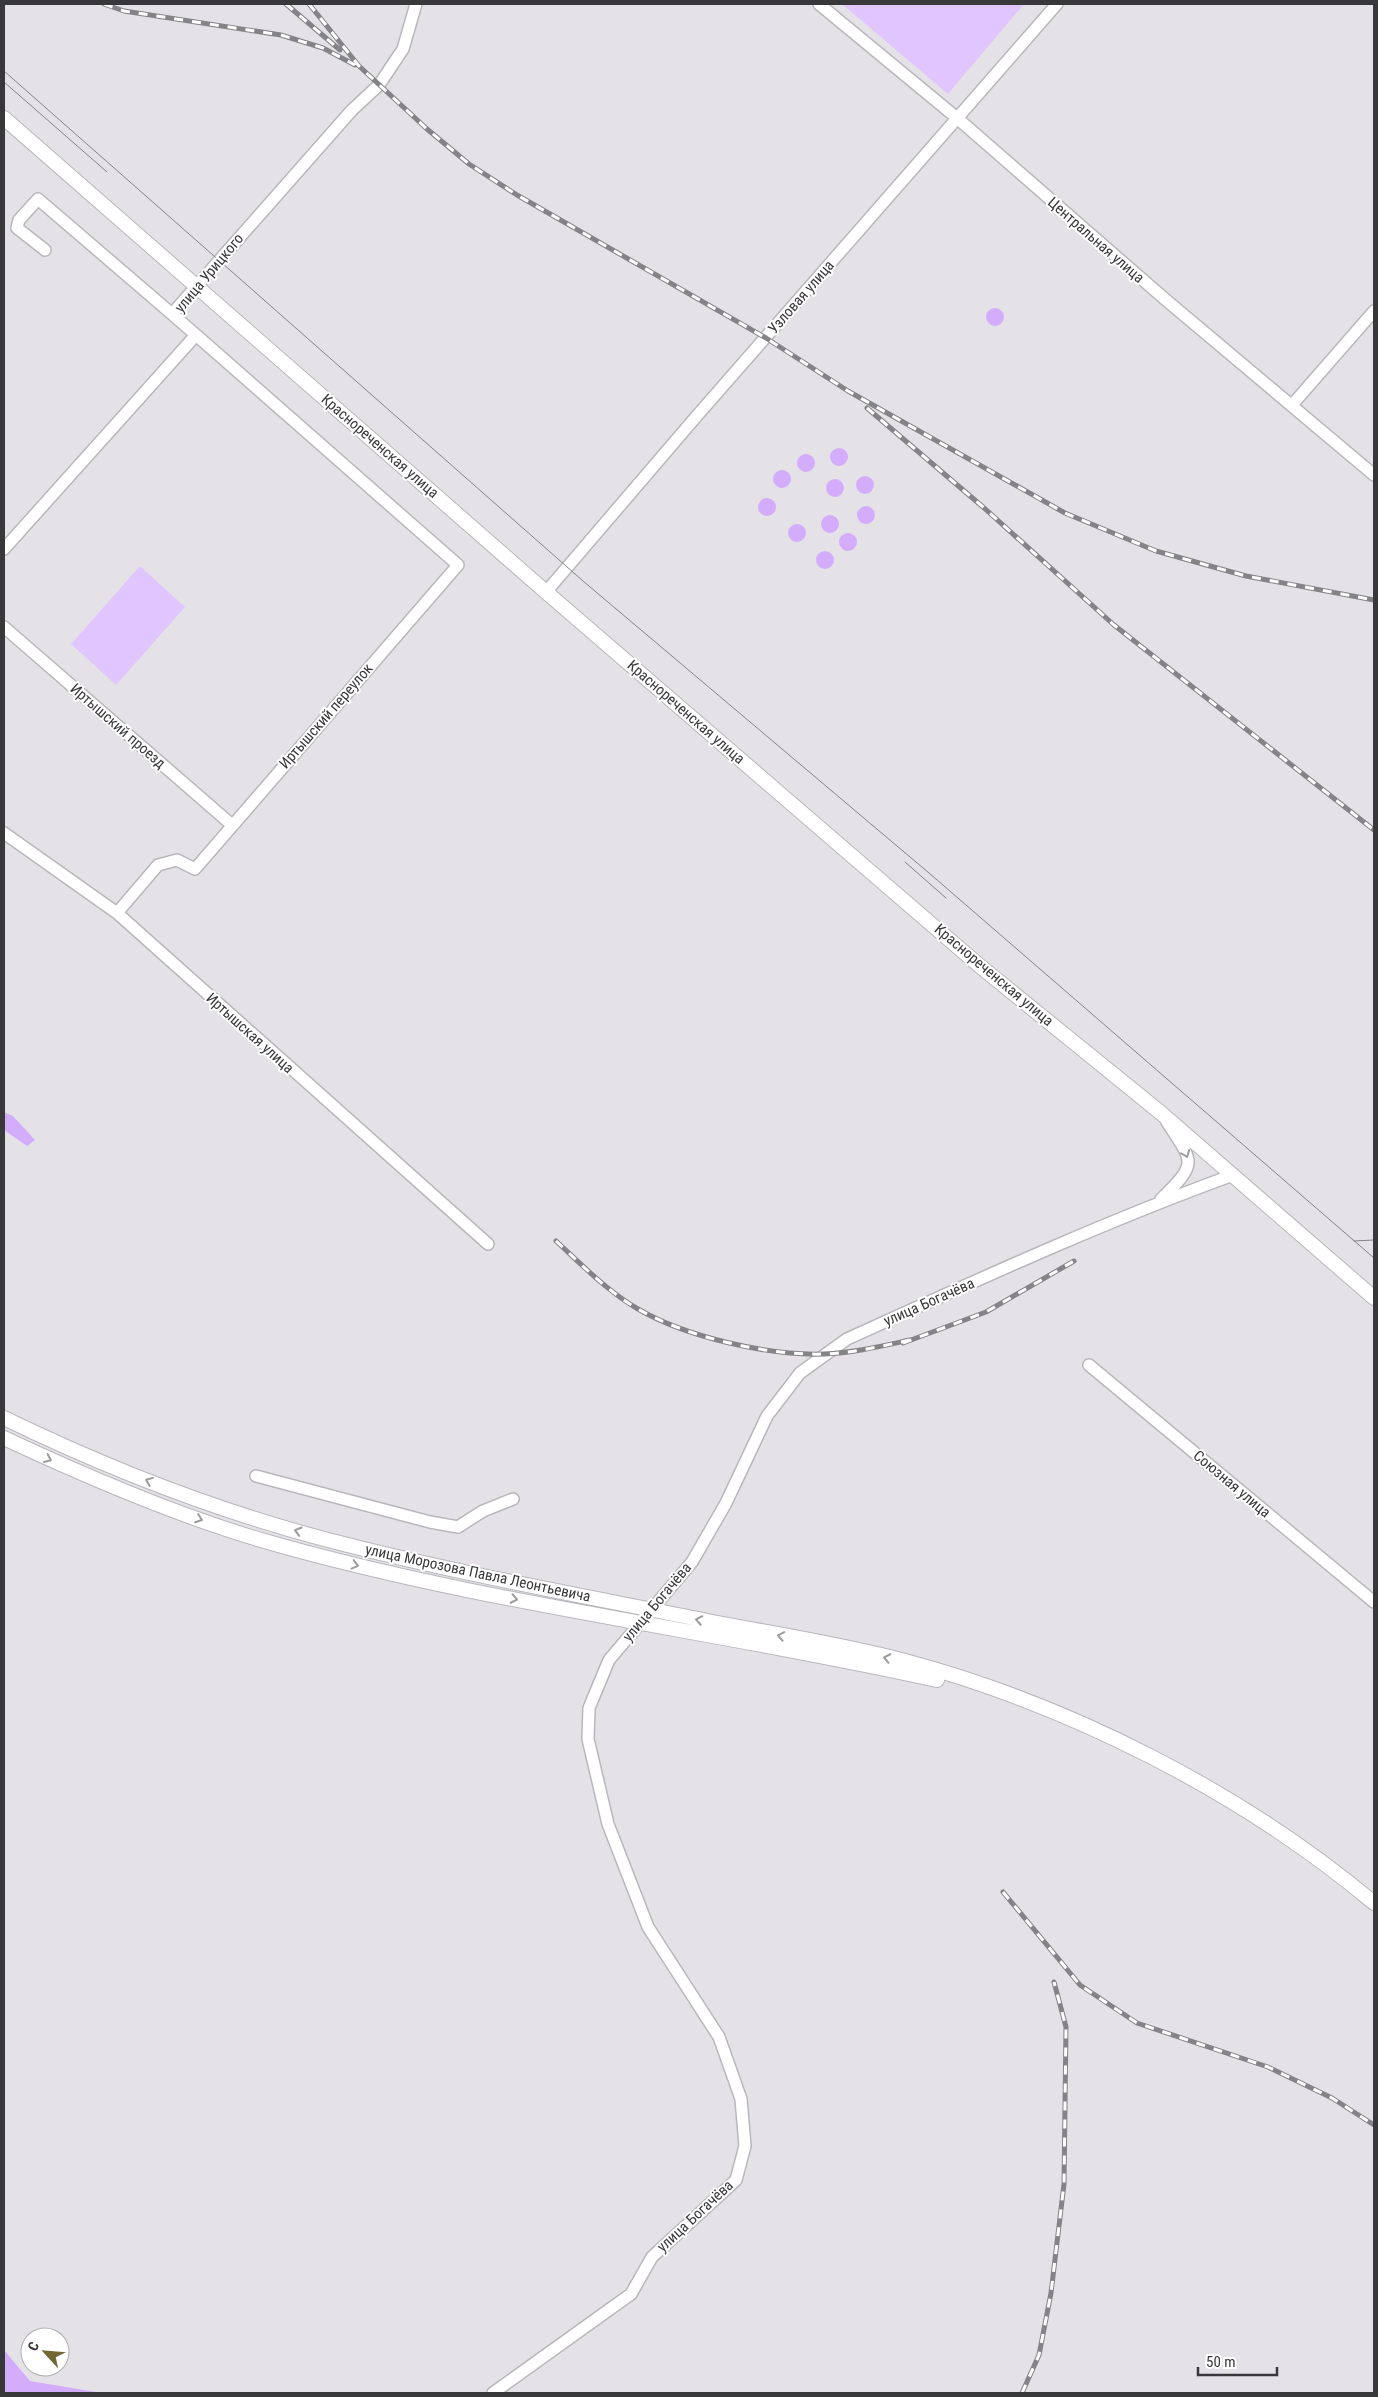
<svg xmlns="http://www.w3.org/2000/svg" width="1378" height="2397" viewBox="0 0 1378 2397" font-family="'Roboto Condensed',sans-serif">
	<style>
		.green { fill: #e1c5fe }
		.water { fill: #d3acfb }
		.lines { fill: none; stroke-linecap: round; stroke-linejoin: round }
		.minor-casing { stroke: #b9b7bc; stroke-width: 14 }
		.major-casing { stroke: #b9b7bc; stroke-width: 16 }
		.minor { stroke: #fff; stroke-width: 11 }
		.major { stroke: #fff; stroke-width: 14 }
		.tram { stroke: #848386; stroke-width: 1 }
		.rail-casing { stroke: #848386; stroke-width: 5 }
		.rail { stroke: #fff; stroke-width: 3; stroke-dasharray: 9; stroke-linecap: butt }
		.oneway { stroke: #9c9c9c }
		.labels { text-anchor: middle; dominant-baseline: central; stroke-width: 4; stroke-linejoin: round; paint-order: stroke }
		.street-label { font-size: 15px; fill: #38383a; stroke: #fff }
	</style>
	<rect width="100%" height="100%" fill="#e4e2e7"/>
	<path class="green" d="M842,4H1024L948,94Z
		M140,566L185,607L116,685L71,644Z"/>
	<path class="water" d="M986 317a9 9 0 1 1 18 0a9 9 0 1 1-18 0Z
		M830 457a9 9 0 1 1 18 0a9 9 0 1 1-18 0Z
		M797 463a9 9 0 1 1 18 0a9 9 0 1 1-18 0Z
		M773 479a9 9 0 1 1 18 0a9 9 0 1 1-18 0Z
		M856 485a9 9 0 1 1 18 0a9 9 0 1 1-18 0Z
		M826 488a9 9 0 1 1 18 0a9 9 0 1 1-18 0Z
		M758 507a9 9 0 1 1 18 0a9 9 0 1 1-18 0Z
		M857 515a9 9 0 1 1 18 0a9 9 0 1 1-18 0Z
		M821 524a9 9 0 1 1 18 0a9 9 0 1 1-18 0Z
		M788 533a9 9 0 1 1 18 0a9 9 0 1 1-18 0Z
		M839 542a9 9 0 1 1 18 0a9 9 0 1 1-18 0Z
		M816 560a9 9 0 1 1 18 0a9 9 0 1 1-18 0Z
		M4,1112L13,1116L35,1140L27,1146L4,1130Z
		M4,2350L30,2381L102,2393H4Z"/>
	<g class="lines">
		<g class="minor-casing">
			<path id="minor" d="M819,4L957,118L1166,300L1374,475
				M45,250L17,228L19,220L38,199L172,314
				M1292,405L1374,311
				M4,549L196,335L172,314L352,110L379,85L403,49L416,4
				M546,592L695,418L1057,4
				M4,627L232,825
				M4,833L117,913L488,1244
				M117,913L158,865L177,860L195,869L458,565L196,335
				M1161,1199C1198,1163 1194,1163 1167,1122
				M1089,1365L1374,1602
				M256,1476L430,1522L458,1527L483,1511L513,1499
				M493,2393L631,2294L652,2257L736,2180L745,2146L741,2099L719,2037L648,1927L608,1824L588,1739L589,1708L609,1660L692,1562L726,1503L767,1416L800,1373L847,1339C975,1281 1101,1223 1233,1175"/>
		</g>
		<g class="major-casing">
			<path id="major" d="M4,118L546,592L981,967L1161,1113L1374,1298
				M4,1418C107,1468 217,1511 328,1540C447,1571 568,1593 688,1617C760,1632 834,1642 905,1661C1070,1705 1243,1793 1374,1903
				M4,1438C87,1477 173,1514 261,1540C482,1604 713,1630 937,1680"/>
		</g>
		<use href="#minor" class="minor"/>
		<use href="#major" class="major"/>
		<path class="tram" d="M4,71L583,581L929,873L1374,1258
			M4,82L107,172
			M905,862L946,898
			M1354,1241L1374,1240"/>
		<g class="rail-casing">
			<path id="rail" d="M104,4L124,11L281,35L323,48L355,65
				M286,4L340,50
				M309,4L359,66L427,129L469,164L517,195L766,338L848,391L1065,513L1156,551L1246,576L1374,600
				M867,408L983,507L1114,625L1374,830
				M556,1241C582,1265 607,1291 638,1309C686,1337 769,1356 824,1354C853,1353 882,1346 910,1340
				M903,1343L986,1312L1074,1261
				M1003,1892L1080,1985L1137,2023L1268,2067L1332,2098L1374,2125
				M1022,2393L1039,2355L1051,2293L1064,2184L1066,2027L1054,1982"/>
		</g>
		<use href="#rail" class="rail"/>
	</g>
	<defs><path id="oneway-chevron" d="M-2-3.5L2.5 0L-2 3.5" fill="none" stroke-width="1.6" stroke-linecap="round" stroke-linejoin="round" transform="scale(1.25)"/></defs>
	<g class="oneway">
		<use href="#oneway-chevron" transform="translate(1186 1154) rotate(69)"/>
		<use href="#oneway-chevron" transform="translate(48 1459) rotate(25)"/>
		<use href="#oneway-chevron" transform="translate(149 1481) rotate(-158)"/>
		<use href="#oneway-chevron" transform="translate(199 1519) rotate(20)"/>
		<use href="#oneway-chevron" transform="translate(298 1531) rotate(-163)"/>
		<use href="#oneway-chevron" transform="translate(355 1565) rotate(15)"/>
		<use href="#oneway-chevron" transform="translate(514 1599) rotate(12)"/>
		<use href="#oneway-chevron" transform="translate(699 1620) rotate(-169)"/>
		<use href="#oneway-chevron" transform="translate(781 1636) rotate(-169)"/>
		<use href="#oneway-chevron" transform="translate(887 1658) rotate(-168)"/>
	</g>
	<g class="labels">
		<g class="street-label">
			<text transform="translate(1096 240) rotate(41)">Центральная улица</text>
			<text transform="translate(209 273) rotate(-50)">улица Урицкого</text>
			<text transform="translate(801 297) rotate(-49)">Узловая улица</text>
			<text transform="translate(380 446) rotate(41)">Краснореченская улица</text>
			<text transform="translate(686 712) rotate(41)">Краснореченская улица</text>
			<text transform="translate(326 716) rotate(-49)">Иртышский переулок</text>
			<text transform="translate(118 726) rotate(41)">Иртышский проезд</text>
			<text transform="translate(994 975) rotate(40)">Краснореченская улица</text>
			<text transform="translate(250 1033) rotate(42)">Иртышская улица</text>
			<text transform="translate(929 1302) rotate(-24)">улица Богачёва</text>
			<text transform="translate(1232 1484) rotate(40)">Союзная улица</text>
			<text transform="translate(478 1573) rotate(12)">улица Морозова Павла Леонтьевича</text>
			<text transform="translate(657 1602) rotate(-50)">улица Богачёва</text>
			<text transform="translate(695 2216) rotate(-43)">улица Богачёва</text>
		</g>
	</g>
	<rect width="1378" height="2397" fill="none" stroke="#38383a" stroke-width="10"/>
	<g transform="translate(45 2352) rotate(296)"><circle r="24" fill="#ffffff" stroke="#afafb0"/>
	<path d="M0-4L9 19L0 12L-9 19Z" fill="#736734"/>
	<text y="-8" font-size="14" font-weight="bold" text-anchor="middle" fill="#38383a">С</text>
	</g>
	<path d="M1198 2367v8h79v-8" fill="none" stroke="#38383a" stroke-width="2.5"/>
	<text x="1206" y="2367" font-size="15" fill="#38383a" stroke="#ffffff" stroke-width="4" paint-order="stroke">50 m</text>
</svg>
